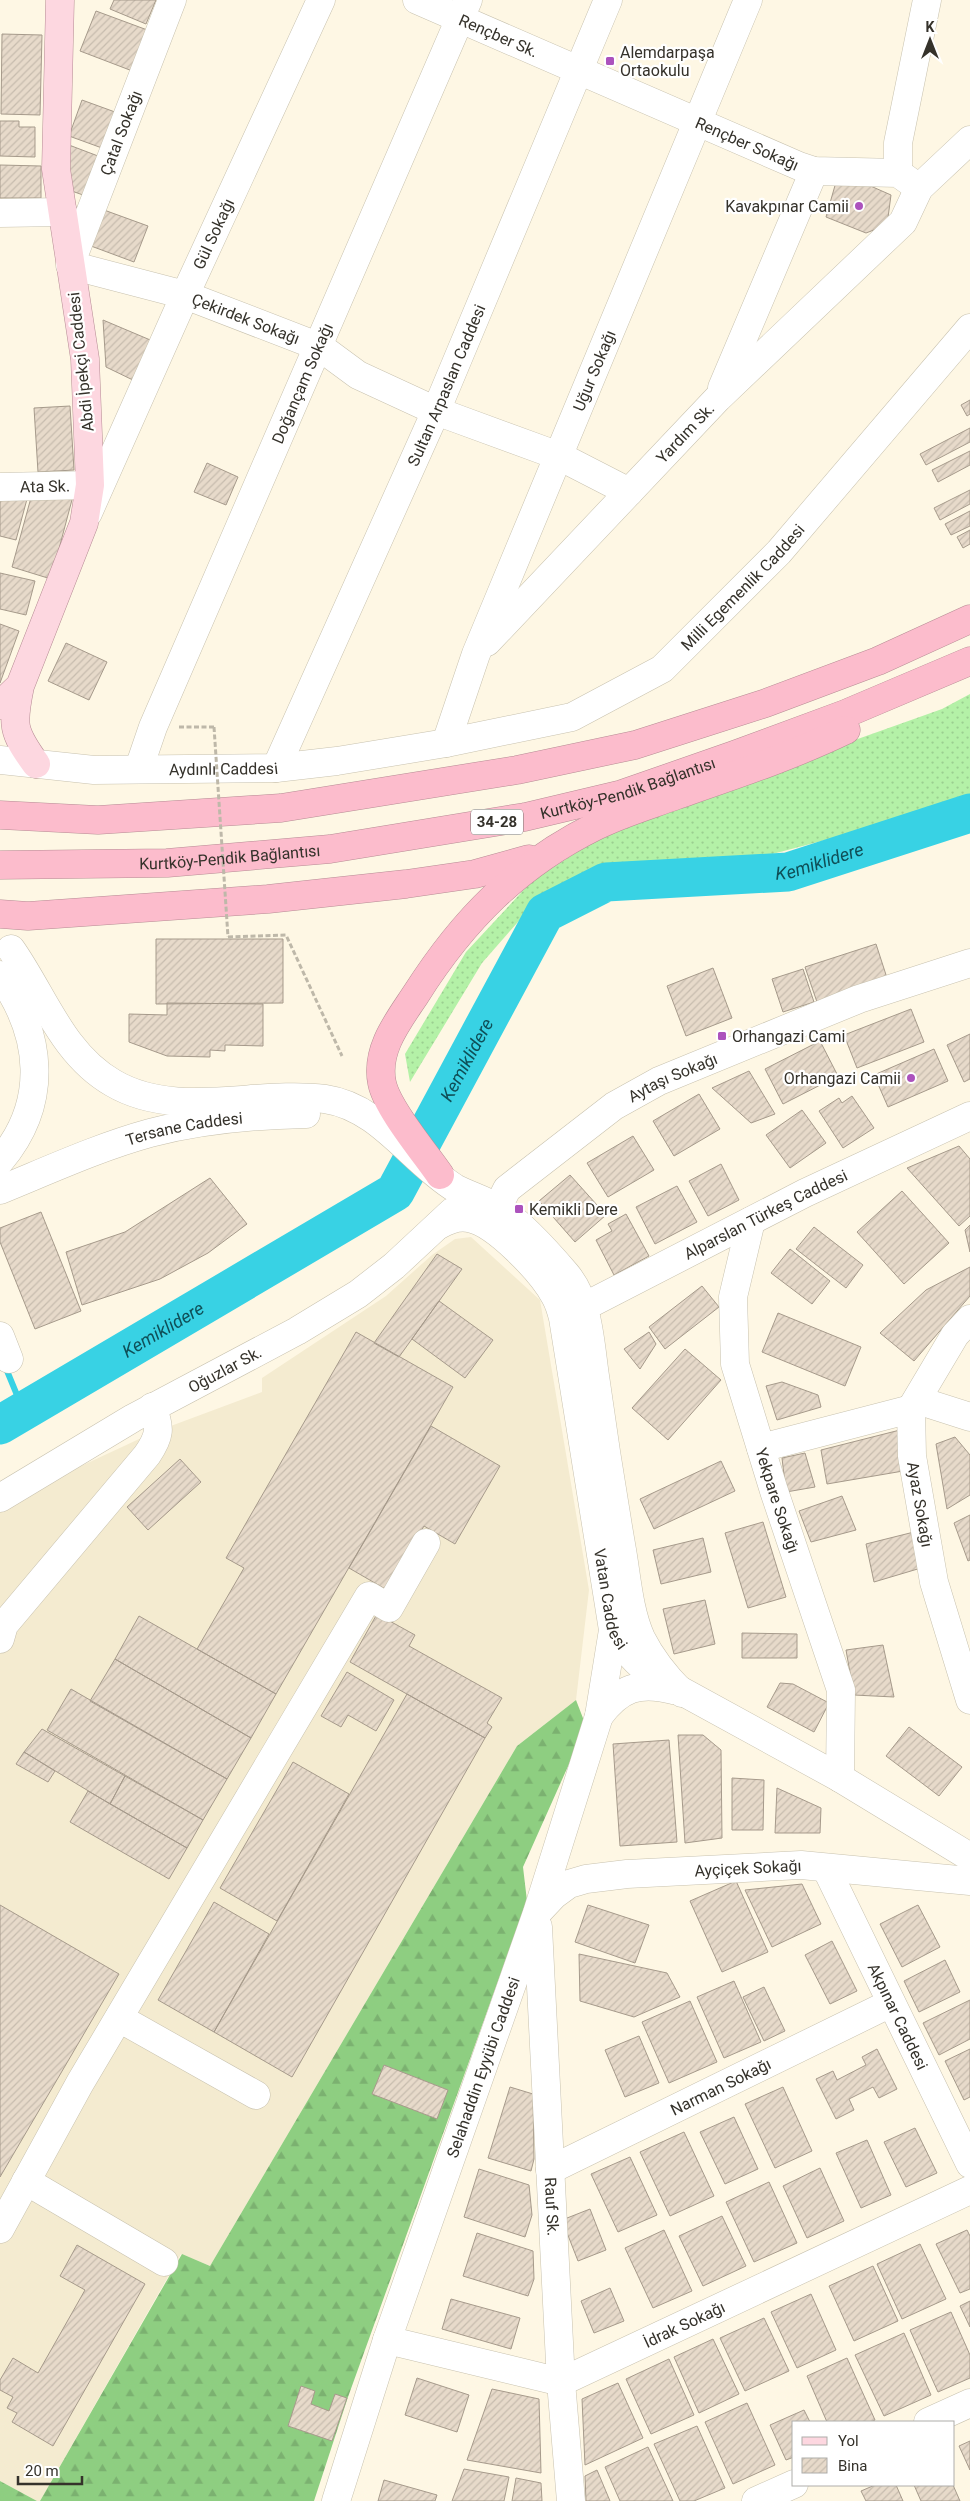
<svg xmlns="http://www.w3.org/2000/svg" width="970" height="2501" viewBox="0 0 970 2501" font-family="Roboto,sans-serif">
	<style>
		.built { fill: #f4ebd0 }
		.grass { fill: url(#grass-dots) }
		.forest { fill: url(#forest-firs) }
		.lines { fill: none; stroke-linecap: round; stroke-linejoin: round }
		.stream { stroke: #38d2e4; stroke-width: 6 }
		.river { stroke: #38d2e4; stroke-width: 39 }
		.building { fill: url(#building-hatch); stroke: #a69a8b }
		.minor-casing { stroke: #c8c2af; stroke-width: 29 }
		.major-casing { stroke: #b68c94; stroke-width: 29 }
		.highway-casing { stroke: #b68c94; stroke-width: 29 }
		.path { stroke: #beb8a9; stroke-width: 3; stroke-dasharray: 5 2.5; stroke-linecap: butt }
		.minor { stroke: #fff; stroke-width: 28 }
		.major { stroke: #fdd7e0; stroke-width: 28 }
		.highway { stroke: #fcbccc; stroke-width: 28 }
		.path-bridge { stroke: #beb8a9; stroke-width: 3; stroke-dasharray: 5 2.5; stroke-linecap: butt }
		.poi-dot { fill: #ac52bd; stroke: #fff; stroke-width: 2 }
		.labels { text-anchor: middle; dominant-baseline: central; stroke-width: 4.5; stroke-linejoin: round; paint-order: stroke }
		.shield { fill: #fff; stroke: #72706b; stroke-width: 1 }
		.shield-label { font-size: 15px; font-weight: bold; fill: #35322b }
		.street-label { font-size: 16px; fill: #35322b; stroke: #fff }
		.poi-label { font-size: 16px; fill: #35322b; stroke: #fff; text-anchor: start }
		.water-label { font-size: 18px; font-style: italic; fill: #0f4f57; stroke: #fff }
	</style>
	<defs>
		<pattern id="grass-dots" width="8" height="8" patternUnits="userSpaceOnUse" patternTransform="scale(1.25)"><rect width="8" height="8" fill="#b4f1a7"/><path d="M2 2h.1M6 6h.1" fill="none" stroke="#9bcf90" stroke-width="1.8" stroke-linecap="round"/></pattern>
		<pattern id="forest-firs" width="22" height="20" patternUnits="userSpaceOnUse" patternTransform="scale(1.25)"><rect width="22" height="20" fill="#8ece81"/><path d="M5 1l3.5 6h-7zM16 11l3.5 6h-7z" fill="#7bb170"/></pattern>
		<pattern id="building-hatch" width="6" height="6" patternUnits="userSpaceOnUse" patternTransform="scale(1.25)"><rect width="6" height="6" fill="#e7daca"/><path d="M-1 1l2-2M0 6l6-6M5 7l2-2" fill="none" stroke="#c7bcae"/></pattern>
	</defs>
	<rect width="100%" height="100%" fill="#fef7e4"/>
	<path class="built" d="M471,1237L540,1300L589,1590L576,1700L517,1746L210,2266L181,2254L40,2501H37L0,2481V1510L36,1487L152,1433L262,1392V1378L386,1296L432,1255L455,1239Z"/>
	<path class="grass" d="M970,694V796L852,833L738,863L606,868L532,906L482,963L410,1082L405,1054L466,952L532,881L596,840L692,798L942,709Z"/>
	<path class="forest" d="M576,1700L586,1726L523,1867L527,1901L348,2397L314,2501H40L182,2254L210,2266L517,1746Z
		M0,2481L37,2501H0Z"/>
	<g class="lines">
		<path class="stream" d="M5,1366L24,1412"/>
		<path class="river" id="s1" d="M0,1425L395,1192L545,913L606,882L788,872L970,813"/>
	</g>
	<path class="building" d="M114,0H156L146,24L110,9Z
		M96,11L150,31L135,72L80,51Z
		M2,34L42,35L40,115L1,114Z
		M82,100L115,112L102,148L69,136Z
		M0,121H19V127H35V157L0,156Z
		M69,145L98,156L83,195L69,190Z
		M0,165L41,166V198H0Z
		M836,182L866,184L891,195L887,225L866,233L826,217Z
		M104,210L148,226L134,262L91,246Z
		M103,320L155,342L137,382L106,367Z
		M970,400V414L967,416L961,405Z
		M70,406L74,470L38,472L34,408Z
		M970,428V442L926,465L920,454Z
		M970,451V465L938,482L932,470Z
		M207,463L238,477L226,505L194,492Z
		M970,490V504L940,520L934,508Z
		M32,494L73,496L51,579L12,567Z
		M0,497L27,499L16,540L0,536Z
		M970,511V526L951,535L945,524Z
		M970,530V544L963,548L957,537Z
		M0,573L35,581L26,615L0,609Z
		M0,624L19,631L0,683Z
		M66,643L107,662L89,700L48,681Z
		M156,939H283V1003L156,1004Z
		M876,944L888,981L818,1005L805,967Z
		M713,968L732,1018L686,1036L667,986Z
		M803,969L814,1002L783,1012L772,979Z
		M167,1003L263,1004V1046L225,1045V1051L210,1050V1057L167,1056L129,1042V1014L167,1015Z
		M911,1009L924,1042L857,1068L844,1035Z
		M970,1034V1079L964,1082L947,1045Z
		M820,1041L838,1076L783,1104L765,1069Z
		M934,1049L948,1081L888,1107L874,1075Z
		M749,1071L775,1114L751,1123L712,1088Z
		M699,1094L720,1129L674,1156L653,1121Z
		M852,1096L874,1128L843,1148L819,1111L839,1098L842,1103Z
		M802,1110L826,1143L790,1168L766,1135Z
		M633,1136L654,1170L608,1197L587,1163Z
		M959,1146L970,1159V1216L959,1226L907,1168Z
		M721,1164L739,1200L708,1216L689,1181Z
		M570,1175L606,1215L575,1242L539,1201Z
		M210,1178L247,1224L208,1253L160,1279L82,1305L66,1252L125,1232Z
		M677,1186L697,1222L655,1244L636,1207Z
		M902,1191L949,1243L904,1284L857,1232Z
		M41,1212L81,1311L35,1329L0,1242V1228Z
		M626,1214L649,1256L614,1275L596,1240L612,1231L608,1224Z
		M970,1225V1252L965,1230Z
		M814,1227L863,1265L846,1288L796,1249Z
		M790,1249L830,1281L812,1304L771,1273Z
		M437,1254L462,1269L399,1357L374,1343Z
		M970,1267V1296L914,1361L880,1333L926,1290Z
		M702,1286L719,1307L665,1349L649,1327Z
		M439,1301L493,1340L465,1378L412,1339Z
		M778,1313L861,1347L845,1386L762,1352Z
		M356,1332L453,1387L276,1694L197,1649L244,1568L226,1558Z
		M649,1332L656,1344L640,1369L624,1349Z
		M685,1349L721,1380L668,1440L632,1408Z
		M782,1382L818,1395L821,1407L777,1420L766,1386Z
		M431,1426L500,1466L455,1544L424,1526L387,1590L349,1568Z
		M900,1430L909,1470L827,1484L821,1450Z
		M955,1437L970,1455V1495L947,1509L936,1444Z
		M805,1453L815,1487L786,1492L782,1458Z
		M180,1459L201,1482L148,1530L127,1507Z
		M721,1461L735,1491L654,1529L640,1499Z
		M842,1496L856,1530L811,1542L799,1511Z
		M970,1515V1560L968,1561L954,1523Z
		M763,1522L786,1597L748,1608L725,1533Z
		M914,1532L921,1568L874,1582L866,1544Z
		M703,1538L711,1572L661,1584L653,1550Z
		M705,1600L715,1644L674,1654L663,1609Z
		M377,1614L415,1635L409,1646L502,1698L487,1723L492,1727L485,1738L350,1662Z
		M139,1616L276,1694L251,1738L115,1659Z
		M742,1633L797,1634V1658H742Z
		M883,1645L894,1697L854,1695L846,1650Z
		M115,1659L251,1738L227,1779L90,1701Z
		M347,1672L394,1700L376,1731L348,1715L341,1727L321,1716Z
		M780,1683L793,1684L829,1703L814,1732L767,1707Z
		M71,1689L227,1779L203,1820L47,1730Z
		M407,1694L485,1738L292,2077L214,2032Z
		M909,1727L962,1767L939,1796L886,1756Z
		M42,1729L125,1776L110,1804L24,1752Z
		M678,1735H703L721,1750L722,1838L685,1843Z
		M669,1740L677,1842L620,1846L613,1744Z
		M24,1752L55,1771L48,1782L16,1764Z
		M293,1762L349,1794L277,1921L220,1888Z
		M125,1776L203,1820L187,1848L110,1804Z
		M732,1778L764,1780L763,1830H732Z
		M777,1788L821,1808L820,1833H775Z
		M88,1791L187,1848L169,1879L70,1822Z
		M736,1881L768,1952L722,1972L690,1901Z
		M802,1884L821,1924L772,1947L745,1890Z
		M214,1902L269,1934L214,2032L158,2000Z
		M0,1905L119,1974L0,2177Z
		M588,1905L649,1925L635,1963L575,1942Z
		M918,1905L940,1947L902,1967L880,1924Z
		M832,1941L857,1991L830,2004L805,1955Z
		M579,1954L667,1973L680,1997L634,2017L580,2001Z
		M945,1960L960,1992L919,2012L904,1981Z
		M734,1981L761,2042L724,2058L697,1997Z
		M764,1987L785,2031L764,2041L743,1997Z
		M970,2000V2039L939,2055L923,2023Z
		M690,2001L717,2062L669,2083L642,2022Z
		M639,2036L659,2083L625,2097L605,2050Z
		M877,2049L897,2089L879,2098L873,2087L849,2099L854,2110L836,2119L816,2079L833,2071L837,2080L866,2065L862,2057Z
		M970,2049V2097L964,2100L945,2061Z
		M384,2065L448,2090L437,2119L372,2094Z
		M510,2087L533,2094L534,2159L531,2171L488,2158Z
		M783,2087L812,2151L775,2168L745,2104Z
		M734,2117L758,2169L725,2184L700,2132Z
		M915,2128L937,2173L906,2187L884,2142Z
		M684,2132L714,2196L670,2216L640,2152Z
		M867,2140L891,2195L861,2208L836,2153Z
		M630,2157L657,2215L618,2232L591,2174Z
		M820,2168L844,2221L807,2238L783,2186Z
		M479,2169L529,2185L532,2215L525,2237L464,2217Z
		M769,2182L797,2243L754,2262L726,2202Z
		M590,2209L606,2250L578,2261L562,2220Z
		M722,2216L746,2266L703,2286L679,2236Z
		M664,2230L692,2291L653,2308L625,2248Z
		M967,2230L970,2236V2289L960,2293L936,2244Z
		M477,2233L533,2251L534,2279L528,2296L463,2276Z
		M920,2244L946,2299L902,2319L877,2264Z
		M77,2245L145,2284L53,2446L12,2422L17,2413L7,2408L13,2397L0,2390V2380L13,2358L38,2373L85,2290L60,2276Z
		M873,2266L898,2321L854,2341L829,2286Z
		M610,2288L624,2321L594,2333L581,2301Z
		M811,2294L836,2350L797,2368L771,2312Z
		M451,2299L520,2318L511,2349L442,2329Z
		M970,2301V2327L960,2306Z
		M951,2312L970,2355V2378L938,2392L910,2330Z
		M764,2318L789,2371L745,2391L720,2338Z
		M904,2333L931,2395L884,2416L855,2355Z
		M713,2339L739,2394L699,2413L674,2357Z
		M847,2358L875,2420L871,2422H827L807,2376Z
		M669,2359L694,2415L651,2434L626,2379Z
		M417,2378L469,2395L457,2432L405,2415Z
		M618,2383L643,2438L585,2465L582,2399Z
		M301,2386L315,2391L311,2404L329,2411L335,2394L347,2398L332,2441L288,2426Z
		M492,2389L539,2399L541,2473L467,2460Z
		M747,2403L775,2465L733,2484L705,2422Z
		M804,2410L810,2422H794V2457L786,2460L770,2425Z
		M697,2426L725,2488L694,2501H680L654,2444Z
		M970,2441V2470L959,2446Z
		M648,2447L673,2501H620L605,2467Z
		M464,2469L509,2477L504,2501H452Z
		M597,2470L610,2501H586L585,2476Z
		M516,2478L541,2483L542,2501H512Z
		M384,2480L437,2495L435,2501H378Z
		M875,2485H896L903,2501H866L861,2491Z
		M914,2485H953L960,2501H921Z"/>
	<g class="lines">
		<g class="minor-casing">
			<g id="minor">
				<path id="s2" d="M172,0L70,265L185,295L320,347L358,375L436,411L559,456L629,492"/>
				<path id="s3" d="M417,0L799,166L814,171L898,173L919,188"/>
				<path d="M898,173V143L927,0"/>
				<path d="M0,213L63,212"/>
				<path d="M722,388L814,171"/>
				<path id="s4" d="M0,487L90,485"/>
				<path id="s5" d="M88,513L185,295L321,0"/>
				<path id="s6" d="M487,642L718,398L903,222L919,188L970,140"/>
				<path id="s7" d="M446,743L476,654L748,0"/>
				<path id="s8" d="M0,760L94,770L276,768L337,761L446,743L572,717L662,669L779,552L970,328"/>
				<path id="s9" d="M139,768L153,727L468,0"/>
				<path id="s10" d="M276,768L436,411L608,0"/>
				<path d="M11,949C43,994 62,1054 113,1083C176,1120 256,1090 325,1099C380,1107 411,1161 455,1188C468,1195 483,1199 496,1207C518,1220 549,1254 566,1274C589,1301 590,1342 595,1376C603,1434 612,1492 622,1550C627,1579 629,1611 641,1638C652,1660 665,1676 682,1693"/>
				<path d="M0,975C43,1035 49,1103 0,1161"/>
				<path id="s11" d="M0,1190C49,1170 99,1147 150,1133C200,1120 255,1115 306,1114"/>
				<path id="s12" d="M751,1221L733,1297L735,1364L774,1491L841,1690L840,1778"/>
				<path id="s13" d="M439,1225C448,1220 457,1216 468,1218C495,1222 542,1272 555,1296C559,1303 561,1310 563,1318L613,1630C624,1650 636,1663 654,1676L840,1778L970,1857"/>
				<path id="s14" d="M498,1225V1207L507,1189L614,1106L659,1081L859,999L970,963"/>
				<path id="s15" d="M566,1316L805,1193L970,1116"/>
				<path id="s16" d="M970,1319L955,1335L911,1409L912,1456L934,1582L970,1700"/>
				<path d="M0,1336L9,1359"/>
				<path d="M917,1400L970,1417"/>
				<path d="M761,1448L911,1409"/>
				<path id="s17" d="M0,1498L133,1418L297,1331L358,1294L394,1266L452,1212"/>
				<path d="M0,1639L4,1625L147,1455C160,1436 161,1428 152,1407"/>
				<path d="M599,1716C620,1688 639,1681 673,1690"/>
				<path id="s18" d="M826,1868L970,2164"/>
				<path id="s19" d="M538,1912L554,1895L569,1884L586,1879L627,1874L801,1865L970,1881"/>
				<path id="s20" d="M538,1927L561,2382L571,2501"/>
				<path d="M119,2018L256,2095"/>
				<path id="s21" d="M550,2170L891,2003"/>
				<path d="M26,2181L164,2262"/>
				<path d="M0,2229L80,2083L369,1596L389,1608L426,1543"/>
				<path id="s22" d="M387,2340L561,2382L970,2190"/>
				<path d="M928,2422L970,2403"/>
				<path id="s23" d="M336,2501L387,2340L537,1913L599,1716L613,1630"/>
				<path d="M756,2501L794,2484"/>
			</g>
		</g>
		<g class="major-casing">
			<path id="major" d="M20,686C12,725 12,731 36,764
				M0,705L20,686L84,523L90,485L85,359L56,169L60,0"/>
		</g>
		<g class="highway-casing">
			<g id="highway">
				<path d="M0,815L98,820L281,808L517,770L635,745L766,703L878,661L970,619"/>
				<path id="s24" d="M0,865L167,863L330,849L525,817L622,794L734,755L845,714L970,661"/>
				<path d="M0,914L28,916L268,899L406,884L475,874L529,859"/>
				<path d="M440,1175C425,1153 387,1108 382,1083C375,1049 399,1020 416,994C463,920 517,865 596,826C622,813 650,805 677,795C735,775 792,756 846,730"/>
			</g>
		</g>
		<path class="path" d="M179,727H214
			M228,937L286,935L342,1056"/>
		<use href="#minor" class="minor"/>
		<use href="#major" class="major"/>
		<use href="#highway" class="highway"/>
		<path class="path-bridge" d="M214,727L228,937"/>
	</g>
	<g class="poi-dot">
		<rect x="605" y="56" width="10" height="10" rx="2.5"/>
		<circle cx="859" cy="206" r="5"/>
		<rect x="717" y="1031" width="10" height="10" rx="2.5"/>
		<circle cx="911" cy="1078" r="5"/>
		<rect x="514" y="1204" width="10" height="10" rx="2.5"/>
	</g>
	<g class="labels">
		<rect class="shield" x="471" y="809.5" width="52" height="25" rx="4"/>
		<g class="shield-label">
			<text x="497" y="822">34-28</text>
		</g>
		<g class="street-label">
			<text stroke="none"><textPath href="#s3" startOffset="89">Rençber Sk.</textPath></text>
			<text transform="translate(121 133) rotate(-69)">Çatal Sokağı</text>
			<text stroke="none"><textPath href="#s3" startOffset="360">Rençber Sokağı</textPath></text>
			<text stroke="none"><textPath href="#s5" startOffset="306">Gül Sokağı</textPath></text>
			<text stroke="none"><textPath href="#s2" startOffset="468">Çekirdek Sokağı</textPath></text>
			<text transform="translate(81 362) rotate(-96)">Abdi İpekçi Caddesi</text>
			<text stroke="none"><textPath href="#s7" startOffset="401">Uğur Sokağı</textPath></text>
			<text stroke="none"><textPath href="#s9" startOffset="418">Doğançam Sokağı</textPath></text>
			<text stroke="none"><textPath href="#s10" startOffset="419">Sultan Arpaslan Caddesi</textPath></text>
			<text stroke="none"><textPath href="#s6" startOffset="288">Yardım Sk.</textPath></text>
			<text stroke="none"><textPath href="#s4" startOffset="45">Ata Sk.</textPath></text>
			<text stroke="none"><textPath href="#s8" startOffset="794">Milli Egemenlik Caddesi</textPath></text>
			<text stroke="none"><textPath href="#s8" startOffset="224">Aydınlı Caddesi</textPath></text>
			<text stroke="none"><textPath href="#s24" startOffset="635">Kurtköy-Pendik Bağlantısı</textPath></text>
			<text stroke="none"><textPath href="#s24" startOffset="230">Kurtköy-Pendik Bağlantısı</textPath></text>
			<text stroke="none"><textPath href="#s14" startOffset="239">Aytaşı Sokağı</textPath></text>
			<text stroke="none"><textPath href="#s11" startOffset="195">Tersane Caddesi</textPath></text>
			<text stroke="none"><textPath href="#s15" startOffset="224">Alparslan Türkeş Caddesi</textPath></text>
			<text stroke="none"><textPath href="#s17" startOffset="259">Oğuzlar Sk.</textPath></text>
			<text stroke="none"><textPath href="#s12" startOffset="288">Yekpare Sokağı</textPath></text>
			<text stroke="none"><textPath href="#s16" startOffset="204">Ayaz Sokağı</textPath></text>
			<text stroke="none"><textPath href="#s13" startOffset="458">Vatan Caddesi</textPath></text>
			<text stroke="none"><textPath href="#s19" startOffset="222">Ayçiçek Sokağı</textPath></text>
			<text stroke="none"><textPath href="#s18" startOffset="165">Akpınar Caddesi</textPath></text>
			<text stroke="none"><textPath href="#s23" startOffset="458">Selahaddin Eyyübi Caddesi</textPath></text>
			<text stroke="none"><textPath href="#s21" startOffset="190">Narman Sokağı</textPath></text>
			<text stroke="none"><textPath href="#s20" startOffset="280">Rauf Sk.</textPath></text>
			<text stroke="none"><textPath href="#s22" startOffset="315">İdrak Sokağı</textPath></text>
		</g>
		<g class="poi-label">
			<text x="620" y="52">Alemdarpaşa<tspan x="620" dy="18">Ortaokulu</tspan></text>
			<text x="849" y="206" text-anchor="end">Kavakpınar Camii</text>
			<text x="732" y="1036">Orhangazi Cami</text>
			<text x="901" y="1078" text-anchor="end">Orhangazi Camii</text>
			<text x="529" y="1209">Kemikli Dere</text>
		</g>
		<g class="water-label">
			<text stroke="none"><textPath href="#s1" startOffset="1059">Kemiklidere</textPath></text>
			<text stroke="none"><textPath href="#s1" startOffset="609">Kemiklidere</textPath></text>
			<text stroke="none"><textPath href="#s1" startOffset="189">Kemiklidere</textPath></text>
		</g>
	</g>
	<rect x="792" y="2421" width="162" height="65" fill="#ffffff" stroke="#aeadaa"/>
	<rect x="802" y="2437" width="25" height="8" fill="#fdd7e0" stroke="#aeadaa"/>
	<text x="838" y="2446" font-size="15" fill="#35322b">Yol</text>
	<rect x="802" y="2458" width="25" height="15" fill="url(#building-hatch)" stroke="#aeadaa"/>
	<text x="838" y="2471" font-size="15" fill="#35322b">Bina</text>
	<g transform="translate(930 40)" stroke="#ffffff" stroke-width="4" paint-order="stroke">
	<path d="M0-4L9 19L0 12L-9 19Z" fill="#35322b"/>
	<text y="-8" font-size="14" font-weight="bold" text-anchor="middle" fill="#35322b">K</text>
	</g>
	<path d="M18 2476v8h64v-8" fill="none" stroke="#35322b" stroke-width="2.5"/>
	<text x="25" y="2476" font-size="15" fill="#35322b" stroke="#ffffff" stroke-width="4" paint-order="stroke">20 m</text>
</svg>
